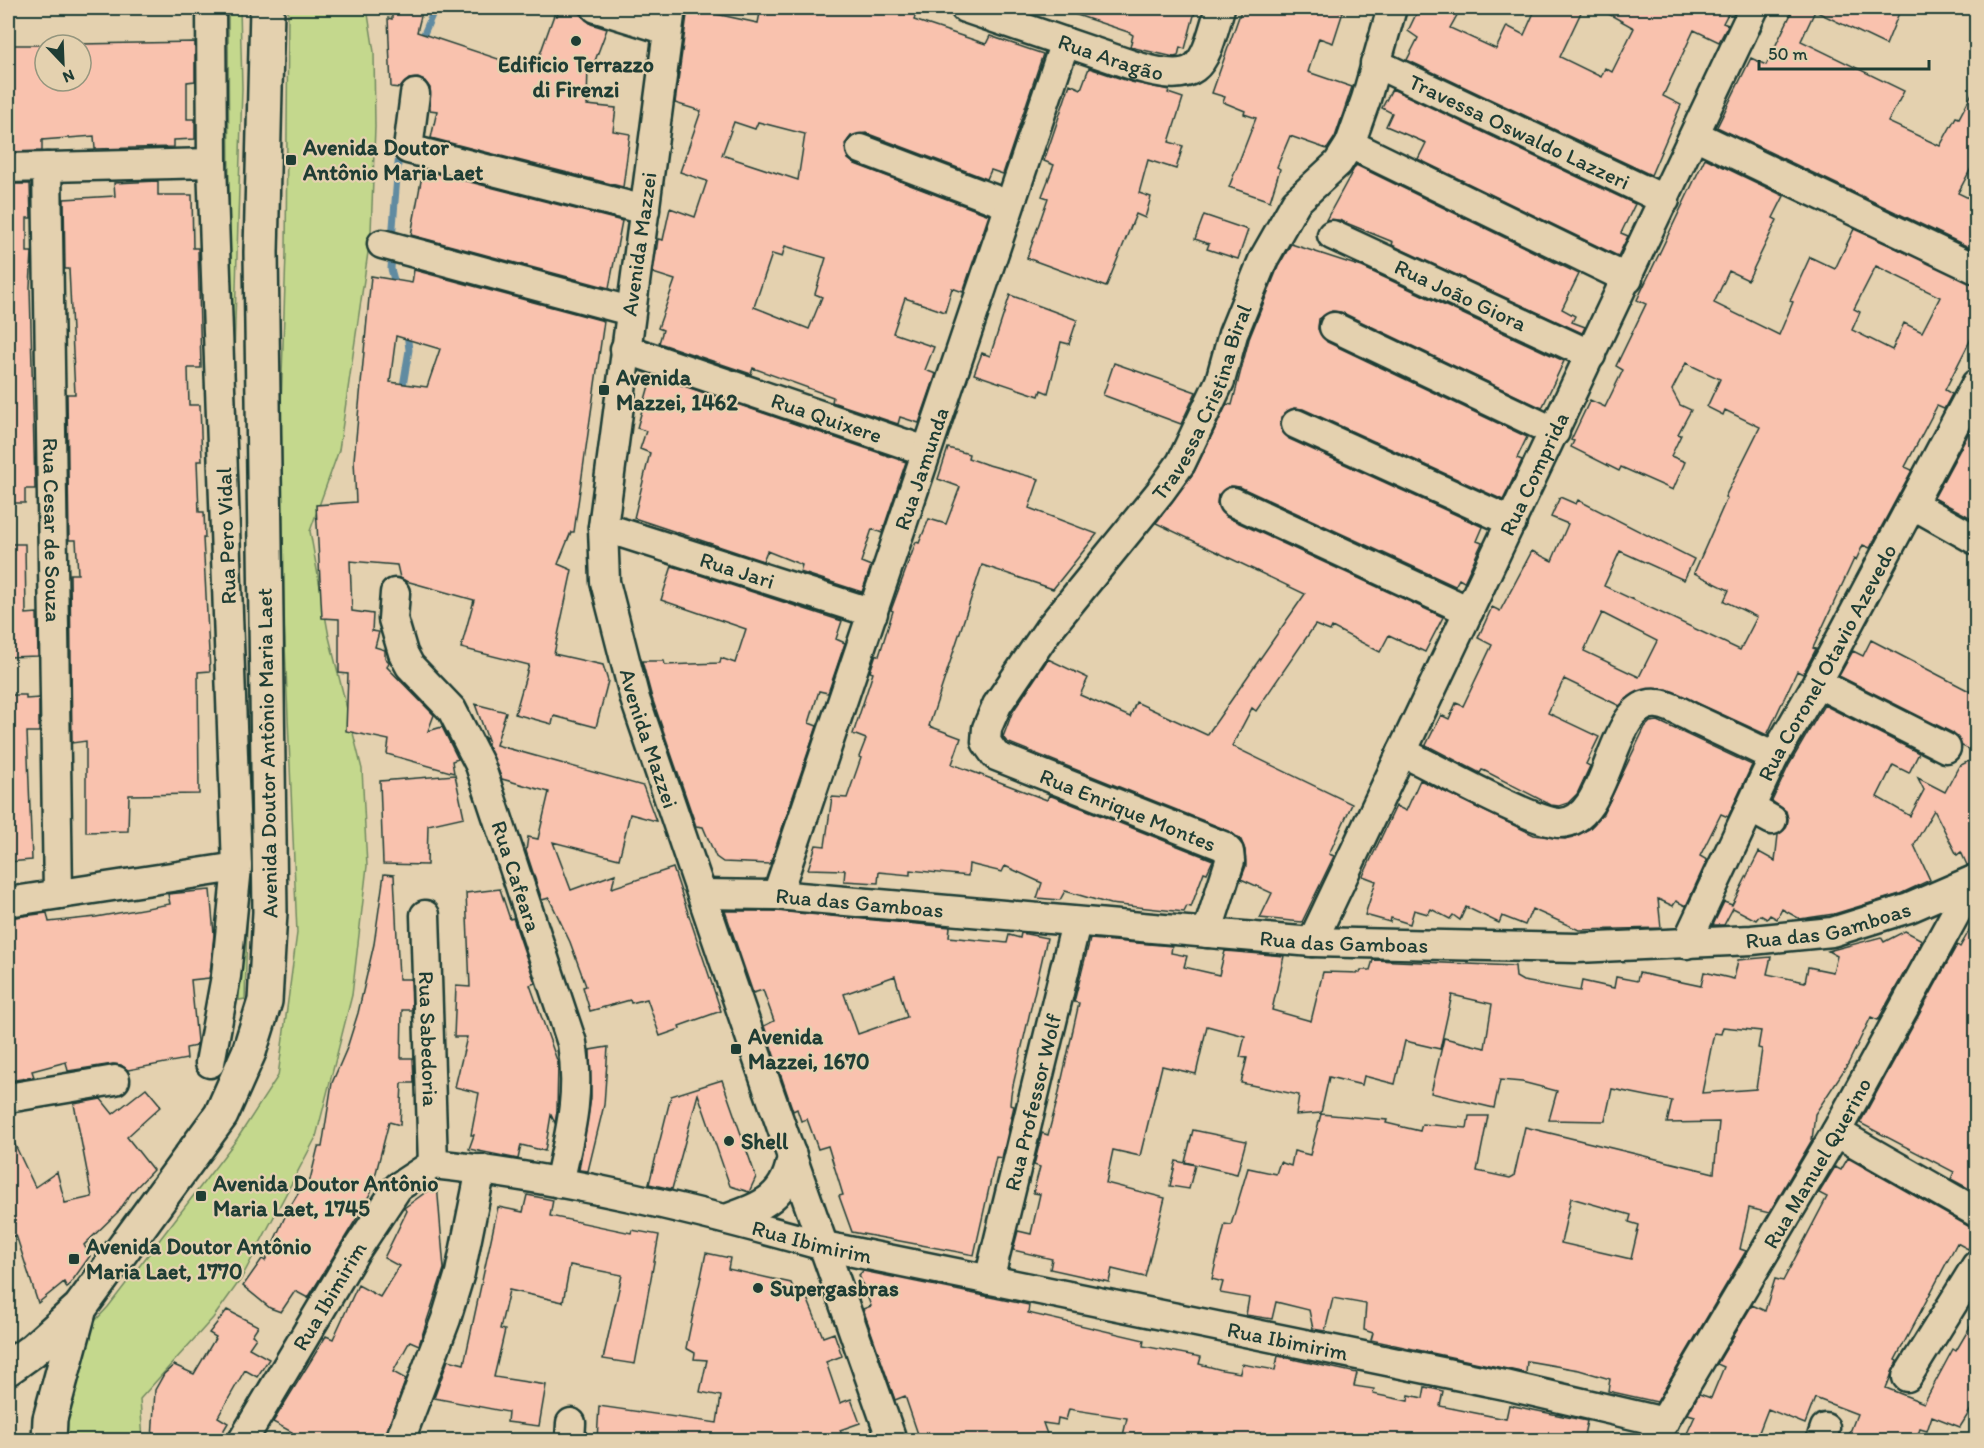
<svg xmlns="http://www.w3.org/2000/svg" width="1984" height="1448" viewBox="0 0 1984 1448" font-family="Itim,sans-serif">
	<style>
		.green { fill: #c4d88d; stroke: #728a60; stroke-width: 1.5 }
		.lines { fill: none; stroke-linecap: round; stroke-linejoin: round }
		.stream { stroke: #618ba1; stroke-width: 7 }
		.building { fill: #f9c2ae; stroke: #1f3d34; stroke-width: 1.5; fill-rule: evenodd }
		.minor-casing { stroke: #1f3d34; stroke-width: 33 }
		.major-casing { stroke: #1f3d34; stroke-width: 38 }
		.minor { stroke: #e4d1af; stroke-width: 28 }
		.major { stroke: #e4d1af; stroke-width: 33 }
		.poi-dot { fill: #1f3d34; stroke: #e4d1af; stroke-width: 2 }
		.labels { text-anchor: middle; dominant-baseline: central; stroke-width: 4.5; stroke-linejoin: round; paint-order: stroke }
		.street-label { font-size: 22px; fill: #1f3d34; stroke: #e4d1af }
		.poi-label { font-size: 22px; font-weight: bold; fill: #1f3d34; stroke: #e4d1af; text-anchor: start }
	</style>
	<rect width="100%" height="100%" fill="#e4d1af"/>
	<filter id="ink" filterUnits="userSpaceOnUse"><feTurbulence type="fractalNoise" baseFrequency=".0167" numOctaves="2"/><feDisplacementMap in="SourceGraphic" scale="12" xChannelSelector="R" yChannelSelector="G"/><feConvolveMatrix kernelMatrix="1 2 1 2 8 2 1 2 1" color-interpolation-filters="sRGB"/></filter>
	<g filter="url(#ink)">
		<path class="green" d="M228,8H240L242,88L230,488L247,924L245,999L239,1000L244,895L231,598Z
			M288,8H367L374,52L375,127L371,232L339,450L310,531L329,637L362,769L367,866L352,995L316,1137L241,1279L213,1318L140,1399L143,1440H66L67,1361L79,1338L108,1307L237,1139L278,1076L297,933L284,621L281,406L286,253Z"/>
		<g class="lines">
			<path class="stream" d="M421,41L435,8
				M392,239L399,152
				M392,253L391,269L396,287
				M402,392L409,350L407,332"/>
		</g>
		<path class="building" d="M392,8H423L417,32L534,71L554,15L557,16L560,8L581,14L591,24L607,29L593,66L588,64L587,105L616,108L613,131L630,134L623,187L431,138L437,111L430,110V88L425,81L418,78L409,79L400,88L391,87L388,18L392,19Z
			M688,8L758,23L761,8H917L914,20L986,44L990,36L1043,54L1003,174L991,170L987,179L866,133L851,136L845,144L848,159L855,164L989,215L963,292L952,288L945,312L905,298L893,333L934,347L925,370L936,374L919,423L900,417L898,424L832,402L833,397L753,368L751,374L659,343L663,330L658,328L675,280L653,273L658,239L663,240L670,208L695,217L707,181L680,172L701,111L675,103ZM734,122L755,129L758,122L805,134L798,180L722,155ZM785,246L826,258L815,294L822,297L809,329L754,307L772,254L782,257Z
			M1066,8H1196L1185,49L1180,47L1178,56L1174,57L1130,47L1133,35L1128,32L1065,11Z
			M1242,8H1329L1343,12L1333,43L1319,38L1308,72L1352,87L1335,137L1327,149L1290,136L1277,167L1280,169L1270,201L1229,187L1256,118L1244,114L1245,111L1223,102L1225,97L1212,93Z
			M1419,8H1461L1450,28L1496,49L1507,26L1524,35L1536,8H1583L1560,57L1601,77L1605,68L1612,72L1634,28L1598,8H1731L1723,23L1728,25L1719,42L1694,30L1663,96L1681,105L1651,175L1407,60L1418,38L1408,31Z
			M1794,8H1901L1886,45L1815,11L1801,41L1904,91L1888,122L1940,146L1956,117L1959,118L1977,84V157L1958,193L1977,202V251L1717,127L1751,58L1766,65Z
			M195,42V81L187,82V119H195V139L174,140V147L95,149L94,136L42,140V151L8,152V45H45V81H81V44Z
			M1089,68L1131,82L1169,90L1168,93L1183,98L1169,142L1183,146L1176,169L1148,160L1139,193L1151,197L1145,218L1136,214L1106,287L1027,258L1048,198L1042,196L1054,165L1044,161L1070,84L1081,89Z
			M1392,89L1635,204L1621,233L1628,236L1618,256L1418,159L1426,143L1386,126L1392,113L1382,108Z
			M1705,158L1784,196L1773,218L1777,220L1748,280L1729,271L1714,303L1779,335L1793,302L1790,301L1810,257L1835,269L1854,229L1977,285V341L1971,339L1945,390L1952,394L1944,409L1937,406L1905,467L1912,470L1870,548L1863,545L1856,560L1854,559L1813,648L1816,649L1803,674L1797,671L1767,735L1667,689L1639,691L1620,706L1564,679L1548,713L1599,737L1586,764L1590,766L1577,794L1568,803L1559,806L1551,805L1485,771L1482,770L1480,773L1426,745L1441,715L1449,719L1456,703L1463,706L1492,645L1478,638L1492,607L1500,611L1532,551L1552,561L1568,524L1551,517L1560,497L1576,504L1578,500L1694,559L1684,580L1620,551L1604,586L1740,650L1757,617L1724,601L1729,590L1694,573L1727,498L1725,497L1760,427L1725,410L1723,415L1707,407L1720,379L1686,363L1672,390L1680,405L1691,410L1678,434L1681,435L1671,456L1685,462L1673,490L1621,467L1619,471L1571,447L1574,441L1571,440L1590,400L1605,407L1623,370L1616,366L1646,304L1637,300ZM1876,266L1940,297L1922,332L1904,323L1892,350L1852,330L1860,312L1854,309ZM1602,613L1657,641L1639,677L1584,651Z
			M1356,165L1579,274L1562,309L1575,316L1572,322L1585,327L1582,333L1392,245L1393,242L1339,220H1326Z
			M423,170L622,221L609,288L411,235Z
			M158,181V195H192L193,248H198L201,368H188L189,405H200L202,461H197L199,512H204L205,538H203L210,671L198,672L199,794L129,795L128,831L86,832V741L72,743L70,574H78L76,540H69L67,394H75L69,269H65L64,199L115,196L114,183Z
			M8,184H30L31,218H27V252H32L30,287L35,489H25V503H8Z
			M1204,215L1248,230L1238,259L1207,249L1209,244L1195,239Z
			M1291,244L1362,267L1564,361L1542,408L1341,312L1332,311L1319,319L1318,329L1327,342L1527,437L1517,458L1522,460L1503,500L1303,409L1294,408L1281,417L1280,426L1289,439L1483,527L1477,541L1482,543L1464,582L1459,579L1455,586L1240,487L1231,486L1218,495L1217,504L1226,517L1443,617L1425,652L1389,635L1380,652L1332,627L1330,631L1315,625L1256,711L1252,708L1232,746L1352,804L1329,854L1334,856L1302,922L1260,918L1272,893L1241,879L1246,866L1245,850L1241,840L1229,831L1007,742L1003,737L1012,713L1048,659L1088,678L1080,695L1130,717L1136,702L1207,735L1305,594L1156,523L1194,472L1227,404L1232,405L1249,339L1278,267Z
			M414,270L604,321L574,532H571L558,564L572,570L554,654L603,665L608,681L596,727L554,716L552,724L515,714L529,665L461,648L474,600L406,581L400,578L397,565L350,561L352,611L373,614L372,631L379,632L375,647L385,650V658L389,662L387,667L434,715L428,731L442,727L458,759L452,761L454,773L387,754L389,740L346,731L348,674L339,673V619L322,618L316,505L356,502L354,460L371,276L412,283ZM396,336L440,349L427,387L390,382Z
			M1010,295L1077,320L1069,344L1061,342L1048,393L1041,390L1039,396L974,374L982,353L990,356Z
			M1114,363L1196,392L1181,424L1103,395Z
			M652,375L906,462L882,533L872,529L861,562L871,566L862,592L800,572L802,565L767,551L763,561L634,518L650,453L640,449L646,431L637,428Z
			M1977,418V521L1934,498Z
			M948,448L969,454L968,458L985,464L1039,479L1029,508L1097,534L1053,589L982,565L929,726L961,738L952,764L1047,800L1049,795L1213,860L1207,873L1204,872L1191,907L1187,906L1184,912L1110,904L1065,891L1060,900L1037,898L1042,883L1005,866L1002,872L969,864L968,876L910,870V875L879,872L878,883L844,881L845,870L808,869L816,845L825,846L832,797L847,798L861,758L859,757L866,739L853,734L873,673L870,672L876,654L879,656L893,611L891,610L916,542L919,543L929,519L946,524L960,487L938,479Z
			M8,544H25L26,614L37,613L38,656L8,657Z
			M672,566L842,621L836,639L845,643L828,693L819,691L809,723L817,726L770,864L723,862L716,857L703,827L696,826L652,698L642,661H664L665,665L720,663L721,658L735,663L746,629L661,600Z
			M1871,640L1977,695V753L1962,746L1953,733L1839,676L1853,651L1863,656Z
			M8,695H26V699L39,698V732H27L32,860L8,862Z
			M475,704L506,712L496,745L643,786L656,821L630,814L619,859L553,842L571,890L615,874L612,888L673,868L721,1011L679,1026L680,1029L660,1036L647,999L631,1003L630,1000L590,1011L583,987L586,986L570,942L549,898L542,900L526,851L528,837L538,839L549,792L502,779L484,737L488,740Z
			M1824,705L1919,753L1909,773L1893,765L1877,797L1910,816L1924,790L1918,778L1945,792L1959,766L1977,757V863L1967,865L1961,852L1957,855L1934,810L1914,845L1930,880L1900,894L1834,914L1800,919L1782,909L1777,919L1770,915L1767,919L1760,915L1756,920L1733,908L1724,925H1713L1724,902L1732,905L1759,852L1775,861L1778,835L1786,828L1788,819L1786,811L1772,801L1789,765Z
			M1658,721L1752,765L1728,817L1721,814L1700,856L1707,860L1686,906L1676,901L1673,906L1658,899L1661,928L1579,930L1532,909L1525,925L1502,916L1499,923L1466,907L1460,920L1453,915L1450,919L1431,909L1428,914L1414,910L1410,924L1391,918L1390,922L1365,915L1376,881L1363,876L1396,806L1406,811L1420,780L1534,835L1565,839L1589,829L1603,814L1645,727L1650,722Z
			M455,775L464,817L428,825L427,865L383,864L380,781Z
			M384,874L394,875L399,979H411L412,1010H402L401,1058H413L414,1083H402L400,1125L389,1122L371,1192L355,1221L308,1298L295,1291L281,1312L270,1308L243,1286L262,1259L265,1261L288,1210L305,1182L309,1184L318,1147H322L332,1083L347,1048L358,1013L374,944Z
			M500,889L510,919L513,918L535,983L530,985L558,1063L557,1111L555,1123L551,1115L545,1151L521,1145L518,1159L469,1149L474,1135H471L479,1093L455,1087L467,1037H454L456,986L470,987L466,893Z
			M210,890L214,934L210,974L209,978L191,980L197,1041L196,1046L186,1048L187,1059L128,1070L121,1065L113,1064L68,1071L66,1062L32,1071L34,1077L8,1081V918L47,913L49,922L96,917L170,904L168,894Z
			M725,911H776L950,927L949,937L1007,943L1009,935L1020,938L1021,933L1047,938L1011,1094L1010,1105L1014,1106L1002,1158L996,1157L974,1255L852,1232L839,1196L843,1195L828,1146L818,1149L807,1119L801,1121L797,1109L793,1111L764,1026L774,1021L763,990L753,993ZM895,976L907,1017L858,1034L844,994Z
			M1977,917V1193L1951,1179L1954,1172L1860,1123L1957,945L1960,947Z
			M1905,931L1922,940L1878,1020L1871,1017L1848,1064L1815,1114L1812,1140L1769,1213L1749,1208L1740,1249L1746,1251L1657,1402L1608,1391L1610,1379L1579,1370L1527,1361L1526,1373L1371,1340L1373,1333L1364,1330L1366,1304L1333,1298L1325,1331L1313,1329L1309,1310L1276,1302L1272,1319L1246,1315L1249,1298L1220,1293L1223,1282L1212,1279L1225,1224L1231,1225L1248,1168L1276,1174L1280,1162L1291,1166L1294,1151L1310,1155L1321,1114L1387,1120L1386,1123L1420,1131L1422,1124L1467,1128L1469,1116H1488L1477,1171L1510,1178L1514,1176L1525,1127L1714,1173L1719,1122L1667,1123L1672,1101L1612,1089L1605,1121L1549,1120L1557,1091L1522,1082L1500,1080L1494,1108L1431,1093L1444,1038L1485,1048L1492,1004L1452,995L1440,1049L1405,1041L1395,1084L1364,1076L1362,1085L1329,1077L1321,1113L1296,1115L1299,1095L1241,1083L1247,1058L1240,1057L1245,1036L1207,1026L1196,1074L1162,1066L1140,1156L1113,1150L1106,1183L1165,1198L1145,1277L1112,1269L1109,1282L1050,1269L1052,1259L1013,1250L1018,1231L1031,1234L1040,1194L1033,1193L1040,1167L1034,1165L1042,1133L1048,1135L1057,1101L1079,1003L1074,1002L1090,939L1172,946L1171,953L1187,956L1184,967L1219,975L1225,951L1284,956L1272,1010L1311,1021L1323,972L1360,973L1361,970H1370L1373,960L1515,966L1516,977L1523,981L1580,991L1582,981L1614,988L1616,977L1637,981L1639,973L1701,986L1704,972L1734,979L1738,960L1771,957L1767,974L1805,982L1808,967L1833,972L1837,956L1828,951L1881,937L1884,942ZM1723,1027L1761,1031L1758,1048L1762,1049L1756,1089L1702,1093L1714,1033L1721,1034ZM1571,1198L1631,1215L1629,1222L1639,1225L1631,1259L1561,1243Z
			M608,1047L604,1105L588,1171L579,1170L591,1098L590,1050Z
			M722,1080L756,1177L749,1192L730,1186L698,1094L672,1189L649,1184L671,1096Z
			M146,1088L161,1106L127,1137L153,1170L132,1192L119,1211L84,1245L90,1256L67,1288L64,1282L38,1303L16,1235L8,1238V1130L35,1187L57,1172L65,1203L92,1197L74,1104L101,1099L113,1114Z
			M1193,1130L1246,1141L1237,1174L1185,1162Z
			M1848,1158L1968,1226L1977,1228V1235L1968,1249L1957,1243L1895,1360L1897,1361L1886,1388L1924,1403L1953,1349L1956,1351L1977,1315V1400L1960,1427L1932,1416L1927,1431L1920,1429L1916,1440H1847L1857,1414L1815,1398L1805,1424L1768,1409L1756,1440H1684L1695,1416L1688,1414L1699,1394L1711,1398L1724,1367L1717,1364L1752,1305L1765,1311L1775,1279L1783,1281L1827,1197L1819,1193L1835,1167L1841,1170Z
			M1176,1161L1195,1165L1189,1189L1170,1186Z
			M437,1184L444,1269L419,1345L410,1341L393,1372L406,1379L384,1440H287L292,1432L273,1422L326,1336L333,1339L358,1285L380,1297L399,1266L384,1258L407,1211L404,1208Z
			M527,1195L553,1200L550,1216L631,1233L632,1230L659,1235L635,1364L603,1359L622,1275L570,1265L563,1302L509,1290L500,1329L505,1330L494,1377L546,1385L539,1426L507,1422L508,1412L434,1398L448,1360L464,1364L498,1207L523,1212Z
			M706,1253L730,1258L728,1269L791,1283L799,1301L807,1298L823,1337L834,1333L842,1356L826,1362L840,1403L851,1399L860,1423L840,1430L844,1440H597L599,1406L717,1423L721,1396L700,1392L707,1360L694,1359L695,1353L686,1348Z
			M863,1271L1029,1305L1028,1313L1144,1340L1143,1346L1201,1357L1199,1364L1222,1370L1240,1373L1242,1364L1275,1370L1278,1356L1357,1373L1354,1386L1374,1389L1373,1394L1408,1401L1409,1395L1423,1398L1425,1387L1443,1391L1440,1406L1506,1419L1509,1405L1587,1421L1583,1440H1401L1365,1434L1364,1440H1299L1262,1433L1260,1440H1122L1127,1418L1069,1409L1066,1420L1058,1418L1057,1425L1043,1423L1049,1440H920L905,1396L895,1400L863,1309L871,1306L859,1275Z
			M227,1310L258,1326L252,1335L256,1338L249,1348L269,1359L257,1377L245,1370L218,1417L228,1423L218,1440H152L155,1390L164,1374L174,1365L194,1374L216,1337L209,1333Z"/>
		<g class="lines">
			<g class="minor-casing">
				<g id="minor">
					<path d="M596,8L667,30"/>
					<path id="s1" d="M671,8L603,527L605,582L635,699L767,1086L892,1440"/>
					<path id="s2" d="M965,8L1135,66C1201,86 1203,67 1220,8"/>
					<path id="s3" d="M1375,63L1665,200"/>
					<path d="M415,94L408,149L645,210"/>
					<path d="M1695,135L1976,269"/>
					<path d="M1350,144L1628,279"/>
					<path d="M861,149L1009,205"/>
					<path id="s4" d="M47,167L58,894"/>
					<path d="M8,168L212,163"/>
					<path id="s5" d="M1332,235L1591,355"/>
					<path d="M382,244L630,311"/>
					<path d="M1334,327L1555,432"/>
					<path id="s6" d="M625,349L926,451"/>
					<path d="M1296,424L1512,522"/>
					<path d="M1233,502L1469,611"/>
					<path d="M1912,504L1976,540"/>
					<path id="s7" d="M603,527L873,613"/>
					<path id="s8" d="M395,593L393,619L403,653L410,666L452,710L480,765L572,1043C581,1094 570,1133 559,1183"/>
					<path d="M1817,683L1946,748"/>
					<path d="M1402,752C1432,766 1533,823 1560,823C1612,823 1608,697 1658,704C1670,705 1684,714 1696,720C1722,732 1748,744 1774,757"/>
					<path d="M1750,808L1772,820"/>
					<path id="s9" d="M702,894L777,895L1312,942L1577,948L1752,940L1832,932L1909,908L1976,879"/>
					<path id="s10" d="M777,895L1065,42"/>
					<path d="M8,902L237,867"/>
					<path id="s11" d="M425,915L433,1164"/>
					<path id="s12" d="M1207,933L1230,861L1229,852L1223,846L996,756L986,742L987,728L997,705L1048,630L1160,492L1181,463L1220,381L1233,334L1263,260L1296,202L1338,163L1350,144L1366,99L1392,8"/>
					<path id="s13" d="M1312,942L1754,8"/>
					<path id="s14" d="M1686,944L1774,757L1817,683L1976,384"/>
					<path d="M210,1063L226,976L237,867L212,163L211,8"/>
					<path d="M8,1098L115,1080"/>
					<path d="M1836,1132L1976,1212"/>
					<path d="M726,1219C763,1206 787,1197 792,1155"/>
					<path id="s15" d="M989,1280L1076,923"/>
					<path d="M1907,1377L1976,1266"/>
					<path id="s16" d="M243,1440L355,1252L398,1187L433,1164C565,1178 696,1210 824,1246L1505,1385L1664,1422"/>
					<path d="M400,1440L446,1319L460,1273L481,1169"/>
					<path d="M570,1440L571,1423"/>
					<path id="s17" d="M1653,1440L1836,1132L1974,880"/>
					<path d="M1821,1440L1825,1428"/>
				</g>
			</g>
			<g class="major-casing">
				<path id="major" d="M8,1368L33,1350L80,1308
					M49,1440L50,1419L80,1308L221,1115L249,1052L265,1001L270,912L261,252L267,8"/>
			</g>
			<use href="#minor" class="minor"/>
			<use href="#major" class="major"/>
		</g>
	</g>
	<g class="poi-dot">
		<circle cx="576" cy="41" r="6"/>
		<rect x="285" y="154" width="12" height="12" rx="3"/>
		<rect x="598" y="384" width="12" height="12" rx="3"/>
		<rect x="730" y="1043" width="12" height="12" rx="3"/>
		<circle cx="729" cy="1141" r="6"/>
		<rect x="195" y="1190" width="12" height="12" rx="3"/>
		<rect x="68" y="1253" width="12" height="12" rx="3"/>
		<circle cx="758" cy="1288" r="6"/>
	</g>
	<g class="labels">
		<g class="street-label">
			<text stroke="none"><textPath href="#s2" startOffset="154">Rua Aragão</textPath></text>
			<text stroke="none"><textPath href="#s3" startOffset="160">Travessa Oswaldo Lazzeri</textPath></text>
			<text transform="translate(639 244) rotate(-82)">Avenida Mazzei</text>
			<text stroke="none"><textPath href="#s5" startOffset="142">Rua João Giora</textPath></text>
			<text stroke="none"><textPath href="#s12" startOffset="762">Travessa Cristina Biral</textPath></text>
			<text stroke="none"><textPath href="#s6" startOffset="213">Rua Quixere</textPath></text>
			<text stroke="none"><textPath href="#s10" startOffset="450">Rua Jamunda</textPath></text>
			<text stroke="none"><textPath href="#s13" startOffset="518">Rua Comprida</textPath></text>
			<text stroke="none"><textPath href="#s4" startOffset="363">Rua Cesar de Souza</textPath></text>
			<text transform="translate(226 536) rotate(-92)">Rua Pero Vidal</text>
			<text stroke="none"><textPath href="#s7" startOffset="141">Rua Jari</textPath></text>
			<text stroke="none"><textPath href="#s14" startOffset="315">Rua Coronel Otavio Azevedo</textPath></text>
			<text stroke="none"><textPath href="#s1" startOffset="741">Avenida Mazzei</textPath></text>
			<text transform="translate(267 753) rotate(-91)">Avenida Doutor Antônio Maria Laet</text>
			<text transform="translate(1128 810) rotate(22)">Rua Enrique Montes</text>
			<text stroke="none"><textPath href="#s8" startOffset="316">Rua Cafeara</textPath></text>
			<text stroke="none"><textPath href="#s9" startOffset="158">Rua das Gamboas</textPath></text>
			<text stroke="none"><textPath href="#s9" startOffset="1130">Rua das Gamboas</textPath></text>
			<text stroke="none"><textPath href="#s9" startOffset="644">Rua das Gamboas</textPath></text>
			<text stroke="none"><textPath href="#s11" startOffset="124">Rua Sabedoria</textPath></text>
			<text stroke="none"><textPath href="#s15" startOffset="183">Rua Professor Wolf</textPath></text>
			<text stroke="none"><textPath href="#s17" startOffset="322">Rua Manuel Querino</textPath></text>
			<text stroke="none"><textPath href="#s16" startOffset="726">Rua Ibimirim</textPath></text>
			<text stroke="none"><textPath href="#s16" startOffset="168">Rua Ibimirim</textPath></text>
			<text stroke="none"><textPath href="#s16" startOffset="1212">Rua Ibimirim</textPath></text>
		</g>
		<g class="poi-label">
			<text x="576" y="64" text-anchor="middle">Edificio Terrazzo<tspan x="576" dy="25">di Firenzi</tspan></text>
			<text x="303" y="147">Avenida Doutor<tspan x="303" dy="25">Antônio Maria Laet</tspan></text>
			<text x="616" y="377">Avenida<tspan x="616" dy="25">Mazzei, 1462</tspan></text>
			<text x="748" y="1036">Avenida<tspan x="748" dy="25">Mazzei, 1670</tspan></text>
			<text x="741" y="1141">Shell</text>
			<text x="213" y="1183">Avenida Doutor Antônio<tspan x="213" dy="25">Maria Laet, 1745</tspan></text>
			<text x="86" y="1246">Avenida Doutor Antônio<tspan x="86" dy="25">Maria Laet, 1770</tspan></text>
			<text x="770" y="1288">Supergasbras</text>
		</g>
	</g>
	<rect width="1984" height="1448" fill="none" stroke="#e4d1af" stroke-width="30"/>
	<rect x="15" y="15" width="1954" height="1418" fill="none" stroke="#1f3d34" stroke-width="2" filter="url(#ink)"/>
	<g transform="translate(63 63) rotate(157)"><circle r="28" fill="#e4d1af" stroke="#95967e" stroke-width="1.5"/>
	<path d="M0-4.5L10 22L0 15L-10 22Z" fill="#1f3d34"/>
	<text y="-9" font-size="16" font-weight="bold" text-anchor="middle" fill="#1f3d34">N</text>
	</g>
	<path d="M1759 60v9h170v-9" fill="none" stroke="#1f3d34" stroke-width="3"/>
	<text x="1768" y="60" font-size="18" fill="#1f3d34" stroke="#e4d1af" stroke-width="4.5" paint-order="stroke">50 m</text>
</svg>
